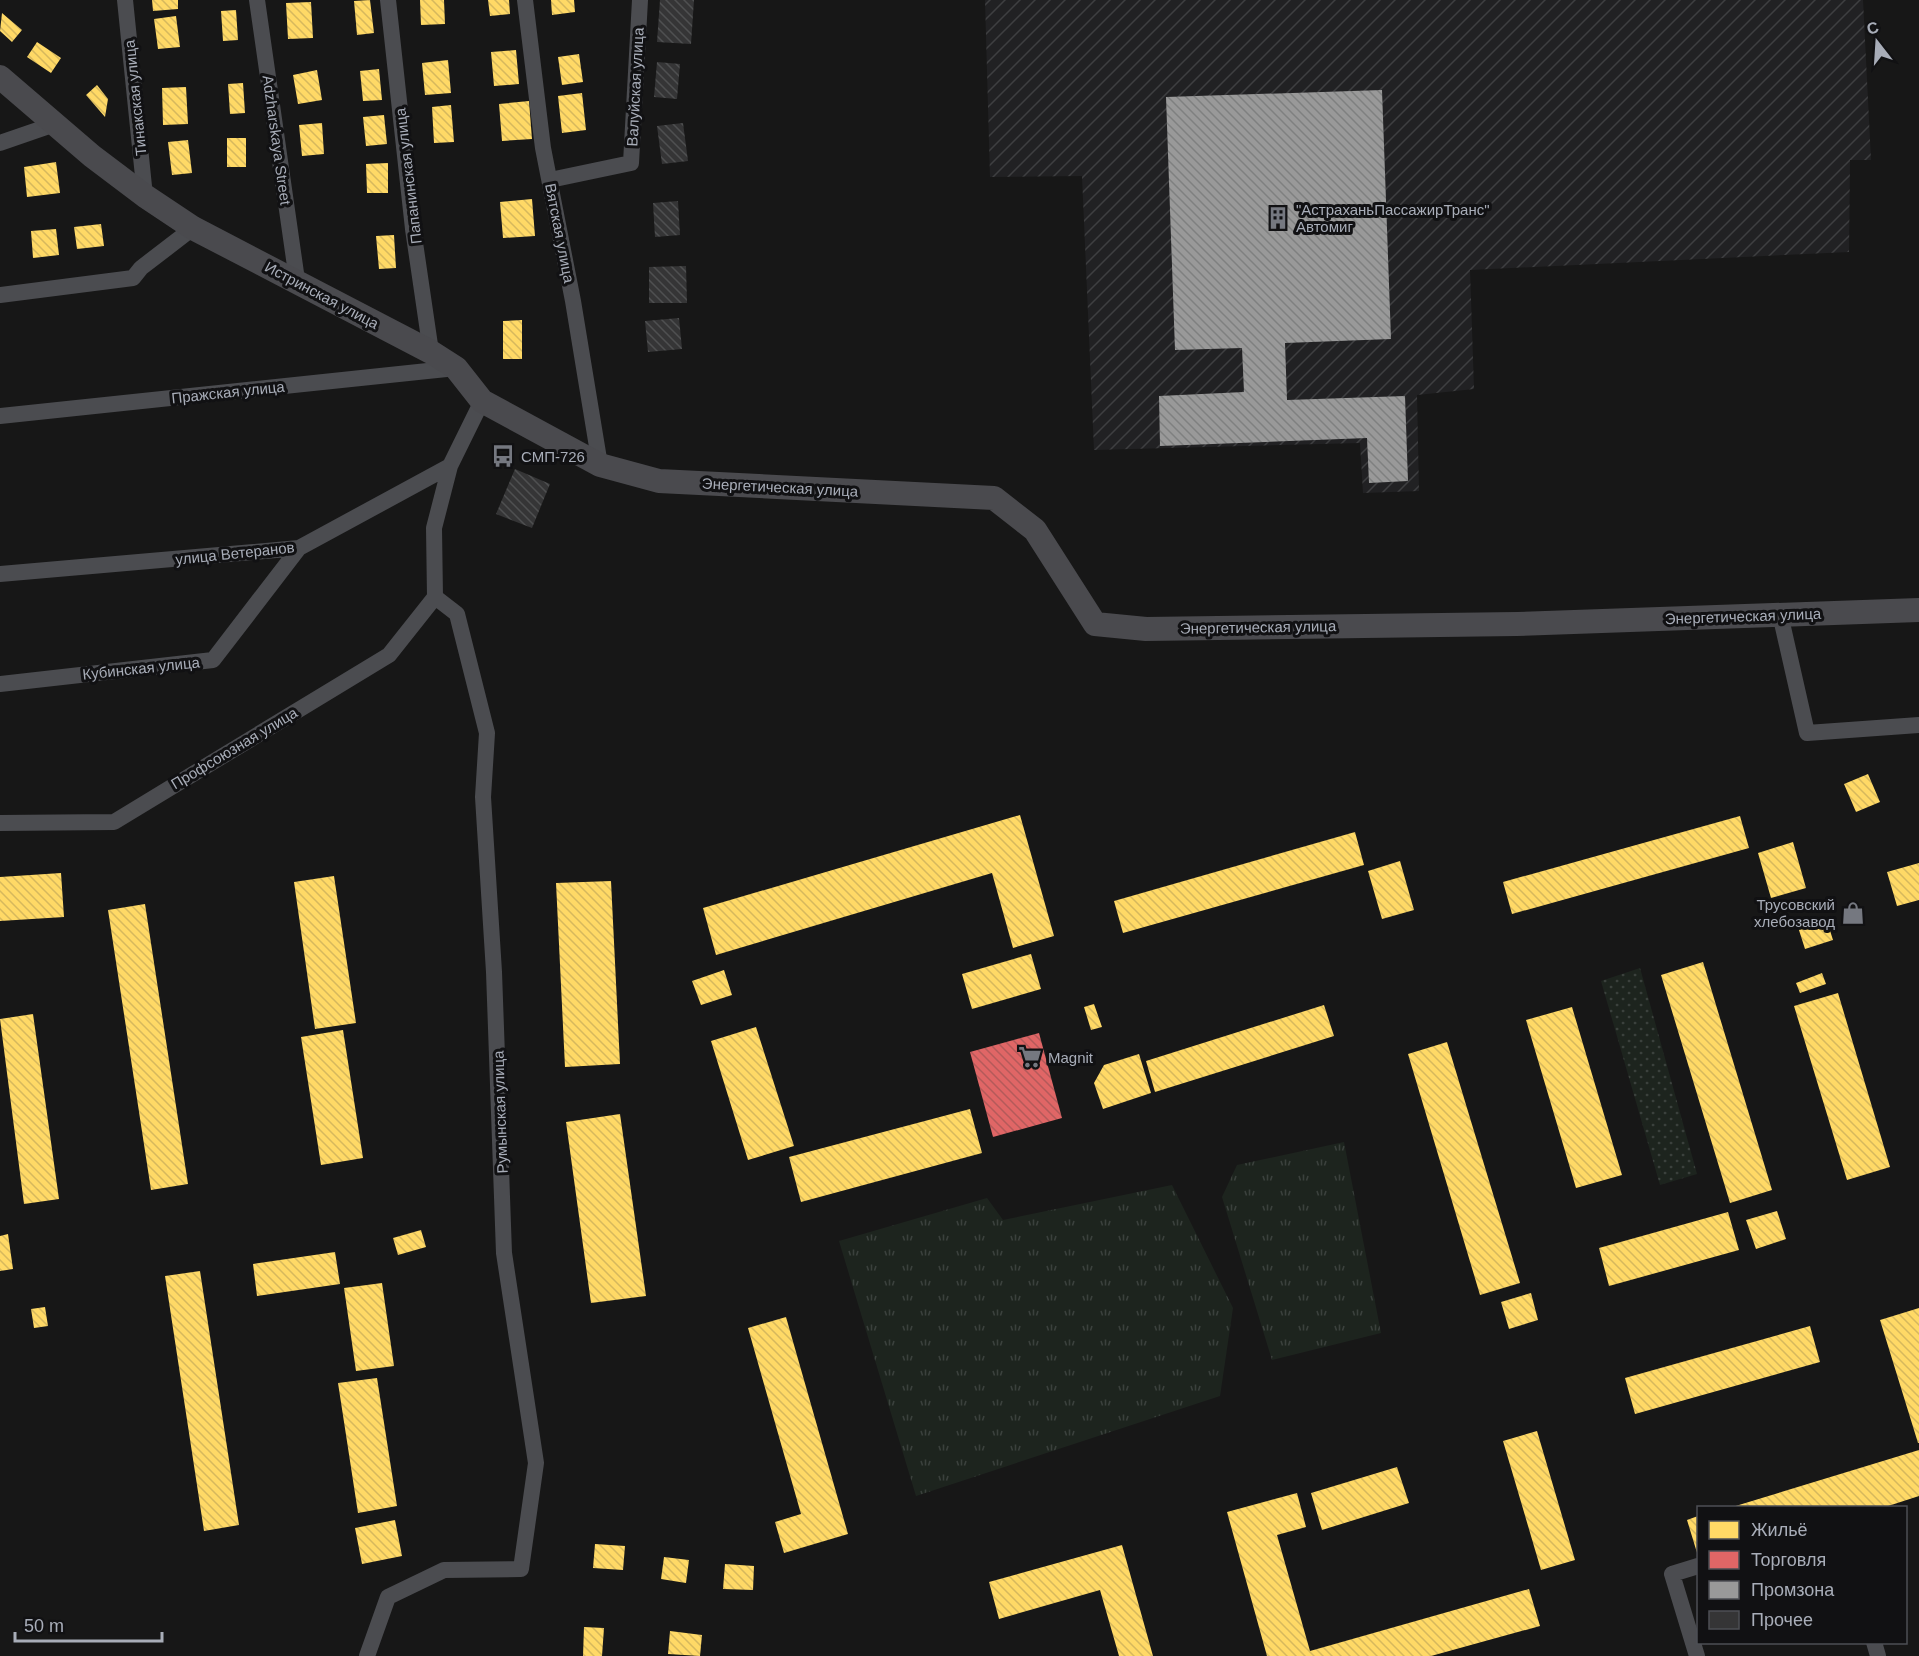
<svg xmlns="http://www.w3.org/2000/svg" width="1919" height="1656" viewBox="0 0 1919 1656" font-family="Arial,sans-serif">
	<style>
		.industrial { fill: url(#industrial-furrows) }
		.grass { fill: url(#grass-tufts) }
		.park { fill: url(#park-dots) }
		.homes { fill: url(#homes-back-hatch) }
		.shops { fill: url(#shops-back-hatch) }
		.industry { fill: url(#industry-back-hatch) }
		.building { fill: url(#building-back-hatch) }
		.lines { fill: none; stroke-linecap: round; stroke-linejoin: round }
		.street { stroke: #4b4c50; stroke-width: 16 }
		.secondary { stroke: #4a4a4e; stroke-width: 24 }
		.labels { text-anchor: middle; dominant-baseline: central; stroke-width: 6; stroke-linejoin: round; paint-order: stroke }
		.street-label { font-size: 15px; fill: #a8adb8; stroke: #111113 }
		.poi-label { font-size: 15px; fill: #a8adb8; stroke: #111113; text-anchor: start }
	</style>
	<defs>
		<pattern id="industrial-furrows" width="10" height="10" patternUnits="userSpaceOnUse" patternTransform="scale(1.5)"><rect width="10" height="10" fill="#212123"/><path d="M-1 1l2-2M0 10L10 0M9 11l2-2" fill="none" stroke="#3e3f41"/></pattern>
		<pattern id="grass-tufts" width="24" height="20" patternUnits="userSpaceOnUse" patternTransform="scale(1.5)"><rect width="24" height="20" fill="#1d241e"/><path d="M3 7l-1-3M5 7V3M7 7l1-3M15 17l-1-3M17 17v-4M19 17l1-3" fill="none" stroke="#3b413d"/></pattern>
		<pattern id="park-dots" width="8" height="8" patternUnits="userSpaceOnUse" patternTransform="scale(1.5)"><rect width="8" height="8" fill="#1d241e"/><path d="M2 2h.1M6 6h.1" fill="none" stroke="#3b413d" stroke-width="1.8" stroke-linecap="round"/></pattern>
		<pattern id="homes-back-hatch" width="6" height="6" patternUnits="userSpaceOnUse" patternTransform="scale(1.5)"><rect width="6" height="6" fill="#ffd966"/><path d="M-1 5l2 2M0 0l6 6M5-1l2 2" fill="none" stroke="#d6b85d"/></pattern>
		<pattern id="shops-back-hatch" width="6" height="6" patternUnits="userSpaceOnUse" patternTransform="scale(1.5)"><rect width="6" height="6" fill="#e06666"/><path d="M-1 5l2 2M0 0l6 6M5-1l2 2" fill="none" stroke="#b45a5a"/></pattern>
		<pattern id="industry-back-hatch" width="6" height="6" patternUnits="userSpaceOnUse" patternTransform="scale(1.5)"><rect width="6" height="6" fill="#999"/><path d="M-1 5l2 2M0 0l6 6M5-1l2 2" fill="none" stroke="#7f8080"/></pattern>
		<pattern id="building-back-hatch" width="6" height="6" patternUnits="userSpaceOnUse" patternTransform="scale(1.5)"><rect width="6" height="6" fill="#353536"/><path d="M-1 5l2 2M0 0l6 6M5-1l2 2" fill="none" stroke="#4f5051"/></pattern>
	</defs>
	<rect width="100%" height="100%" fill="#171717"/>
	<path class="industrial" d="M985,0H1863L1871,160H1850L1849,252L1470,270L1474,389L1417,395L1419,491L1363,493L1360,443L1094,450L1082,176L990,177Z"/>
	<path class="grass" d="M1344,1142L1381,1333L1272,1360L1222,1197L1237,1165Z
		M1172,1185L1233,1308L1220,1396L916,1496L839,1241L987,1198L1003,1220Z"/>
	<path class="park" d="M1640,968L1697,1174L1660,1185L1601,981Z"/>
	<path class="homes" d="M152,0H178V9L153,11Z
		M370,0L374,33L357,35L354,1Z
		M420,0H444L445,24L421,25Z
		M488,0H509L510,14L490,16Z
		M551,0H574L575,12L552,15Z
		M311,2L313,38L288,39L286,3Z
		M236,10L238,40L223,41L221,11Z
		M2,13L22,30L12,42L0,31Z
		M176,16L180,47L158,49L154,19Z
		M37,42L61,58L51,73L27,57Z
		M516,50L519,84L494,86L491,52Z
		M579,54L583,82L562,85L558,57Z
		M448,60L451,93L425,95L422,63Z
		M379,69L382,100L363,101L360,71Z
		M317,70L322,100L298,104L293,75Z
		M243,83L245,113L230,114L228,84Z
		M97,85L108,99L105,117L86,95Z
		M186,87L188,124L163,125L162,88Z
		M582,93L586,130L562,133L558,96Z
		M529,101L532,139L502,141L499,104Z
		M451,105L454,142L434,143L432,107Z
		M384,115L387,144L366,146L363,117Z
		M322,123L324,154L302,156L299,125Z
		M227,138H246V167H227Z
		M188,140L192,173L172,175L168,142Z
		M56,162L60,193L27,197L24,167Z
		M388,163V193H367L366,164Z
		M532,199L535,236L503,238L500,202Z
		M101,224L104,246L77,249L74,227Z
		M56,229L59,255L33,258L31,231Z
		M394,235L396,268L379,269L376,236Z
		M522,320V359H503V321Z
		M1868,774L1880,802L1856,812L1844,784Z
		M1020,815L1054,936L1013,948L992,873L716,955L703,908Z
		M1740,816L1749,848L1512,914L1503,882Z
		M1355,832L1364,865L1123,933L1114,901Z
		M1793,842L1806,888L1771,898L1758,853Z
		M1400,861L1414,910L1382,919L1368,871Z
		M1919,863V900L1897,906L1887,872Z
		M61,873L64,917L0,921V877Z
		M334,876L356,1023L315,1029L294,882Z
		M611,881L620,1064L565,1067L556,883Z
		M145,904L188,1184L151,1190L108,910Z
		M1826,918L1833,940L1805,949L1798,927Z
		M1031,954L1041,989L972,1009L962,974Z
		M1703,962L1772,1190L1730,1203L1661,975Z
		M724,970L732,995L701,1005L692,981Z
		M1822,973L1826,984L1800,993L1796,983Z
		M1838,993L1890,1167L1847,1180L1794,1006Z
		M1094,1004L1102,1027L1091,1030L1084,1007Z
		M1324,1005L1334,1036L1155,1092L1146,1061Z
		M1572,1007L1622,1175L1576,1188L1526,1020Z
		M33,1014L59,1199L24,1204L0,1019Z
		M756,1027L794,1146L748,1160L711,1041Z
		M343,1030L363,1158L321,1165L301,1037Z
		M1447,1042L1520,1283L1480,1295L1408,1054Z
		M1139,1054L1151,1093L1103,1109L1094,1083L1104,1065Z
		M970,1109L982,1153L801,1202L789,1157Z
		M620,1114L646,1296L591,1303L566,1122Z
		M1777,1211L1786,1239L1756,1249L1746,1220Z
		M1728,1212L1739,1250L1609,1286L1599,1248Z
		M421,1230L426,1247L398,1255L393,1238Z
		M8,1234L13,1269L0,1271V1236Z
		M335,1252L340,1284L257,1296L253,1264Z
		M200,1271L239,1525L204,1531L165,1276Z
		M382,1283L394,1366L356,1371L344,1288Z
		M1531,1293L1538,1320L1509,1329L1501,1302Z
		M45,1307L48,1326L34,1328L31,1309Z
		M1919,1308V1443H1918L1880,1320Z
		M786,1317L848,1534L784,1553L775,1522L801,1514L748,1328Z
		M1810,1326L1820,1362L1635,1414L1625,1378Z
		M377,1378L397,1506L358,1513L338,1383Z
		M1537,1431L1575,1560L1541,1570L1503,1441Z
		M1919,1450V1496L1882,1508H1729Z
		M1397,1467L1409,1503L1322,1530L1311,1493Z
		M1297,1493L1306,1527L1277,1535L1310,1651L1529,1589L1540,1626L1431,1656H1267L1227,1512Z
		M1698,1516V1556L1687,1520Z
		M395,1520L402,1556L362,1564L355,1528Z
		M595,1544L625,1546L623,1570L593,1568Z
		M1122,1545L1153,1656H1119L1100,1590L999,1619L989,1582Z
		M664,1557L689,1560L686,1583L661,1579Z
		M725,1564L754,1566L753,1590L723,1589Z
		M584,1627L604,1628L602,1656H583Z
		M670,1631L702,1635L700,1656L668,1654Z"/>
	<path class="shops" d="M1039,1033L1062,1118L993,1137L970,1052Z"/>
	<path class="industry" d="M1382,90L1391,339L1285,343L1287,400L1405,396L1408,481L1369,483L1367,438L1160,446L1159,396L1244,392L1242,348L1175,350L1166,97Z"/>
	<path class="building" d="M660,0H694L691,44L657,42Z
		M657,62L680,64L677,99L654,97Z
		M683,123L688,161L662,164L657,126Z
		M678,201L680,235L655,237L653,203Z
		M686,266L687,303H649V267Z
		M679,318L682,349L648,352L645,321Z
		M515,469L550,484L532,528L496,514Z"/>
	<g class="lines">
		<path class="street" d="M125,0L145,196
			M257,0L297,280
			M388,0L413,229L431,352
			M525,0L543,148L573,301L600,465
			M0,143L55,124
			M550,180L631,163L640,0
			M0,295L133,278L141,268L193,228
			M0,416L456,368
			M0,574L299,548L450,466L482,401
			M1780,614L1807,733L1919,725
			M0,684L213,660L299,548
			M0,823L114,822L389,655L435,597
			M1874,1642L1878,1656
			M367,1656L388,1597L444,1570L521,1569L536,1463L504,1253L494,972L483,797L487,733L457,614L435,597L434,528L450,466
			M1697,1656L1672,1574L1698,1566"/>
		<path class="secondary" d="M0,77L92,156L145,196L193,228L431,352L456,368L482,401L600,465L659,481L994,498L1035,530L1095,624L1146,629L1517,624L1919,610"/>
	</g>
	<defs>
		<g id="building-bare" transform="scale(1.8)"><path d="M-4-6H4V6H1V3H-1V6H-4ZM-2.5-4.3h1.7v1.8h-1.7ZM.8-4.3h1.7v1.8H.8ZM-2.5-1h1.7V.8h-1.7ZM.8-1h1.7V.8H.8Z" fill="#757880" stroke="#111113" stroke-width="2.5" paint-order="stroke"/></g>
		<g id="bus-bare" transform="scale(1.8)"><path d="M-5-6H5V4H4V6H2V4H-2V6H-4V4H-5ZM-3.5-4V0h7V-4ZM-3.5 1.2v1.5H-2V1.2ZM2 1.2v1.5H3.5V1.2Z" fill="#757880" stroke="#111113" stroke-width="2.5" paint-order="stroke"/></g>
		<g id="shop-bare" transform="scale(1.8)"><path d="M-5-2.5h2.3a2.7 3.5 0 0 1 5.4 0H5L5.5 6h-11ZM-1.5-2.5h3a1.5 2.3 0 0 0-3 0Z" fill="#757880" stroke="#111113" stroke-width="2.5" paint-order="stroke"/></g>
		<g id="supermarket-bare" transform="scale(1.8)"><path d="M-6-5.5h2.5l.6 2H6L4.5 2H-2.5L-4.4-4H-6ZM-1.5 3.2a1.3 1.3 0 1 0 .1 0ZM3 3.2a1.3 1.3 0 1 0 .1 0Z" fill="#757880" stroke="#111113" stroke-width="2.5" paint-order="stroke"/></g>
	</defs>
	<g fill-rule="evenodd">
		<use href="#building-bare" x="1278" y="218"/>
		<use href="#bus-bare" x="503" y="456"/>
		<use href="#shop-bare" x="1853" y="913"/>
		<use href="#supermarket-bare" x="1030" y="1057"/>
	</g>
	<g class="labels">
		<g class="street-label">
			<text transform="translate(635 87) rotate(-87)">Валуйская улица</text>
			<text transform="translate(135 98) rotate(-96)">Тинакская улица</text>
			<text transform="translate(277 140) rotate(82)">Adzharskaya Street</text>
			<text transform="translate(408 176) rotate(-97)">Папанинская улица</text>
			<text transform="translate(560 233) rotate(79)">Вятская улица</text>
			<text transform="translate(322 295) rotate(28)">Истринская улица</text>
			<text transform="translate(228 392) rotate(-6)">Пражская улица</text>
			<text transform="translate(780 487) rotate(3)">Энергетическая улица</text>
			<text transform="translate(235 553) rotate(-6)">улица Ветеранов</text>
			<text transform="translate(1743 616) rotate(-2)">Энергетическая улица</text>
			<text transform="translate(1258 627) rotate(-1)">Энергетическая улица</text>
			<text transform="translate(141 668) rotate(-6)">Кубинская улица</text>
			<text transform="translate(234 748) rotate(-31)">Профсоюзная улица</text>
			<text transform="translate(500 1112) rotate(-92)">Румынская улица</text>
		</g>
		<g class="poi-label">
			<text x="1296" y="209">"АстраханьПассажирТранс"<tspan x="1296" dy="17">Автомиг</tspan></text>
			<text x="521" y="456">СМП-726</text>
			<text x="1835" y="904" text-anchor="end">Трусовский<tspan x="1835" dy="17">хлебозавод</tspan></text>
			<text x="1048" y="1057">Magnit</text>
		</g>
	</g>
	<rect x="1697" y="1506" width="210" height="138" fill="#111113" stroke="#4d4f55" stroke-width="1.5"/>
	<rect x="1709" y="1521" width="30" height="18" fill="#ffd966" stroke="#4d4f55" stroke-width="1.5"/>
	<text x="1751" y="1536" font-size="18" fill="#a8adb8">Жильё</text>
	<rect x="1709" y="1551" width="30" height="18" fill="#e06666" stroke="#4d4f55" stroke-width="1.5"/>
	<text x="1751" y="1566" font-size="18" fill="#a8adb8">Торговля</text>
	<rect x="1709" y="1581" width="30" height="18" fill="#999999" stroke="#4d4f55" stroke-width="1.5"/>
	<text x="1751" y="1596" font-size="18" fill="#a8adb8">Промзона</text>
	<rect x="1709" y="1611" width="30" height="18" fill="#353536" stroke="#4d4f55" stroke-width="1.5"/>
	<text x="1751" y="1626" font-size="18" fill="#a8adb8">Прочее</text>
	<g transform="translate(1877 42) rotate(343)" stroke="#111113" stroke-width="4.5" paint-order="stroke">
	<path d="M0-4.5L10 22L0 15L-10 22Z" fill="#a8adb8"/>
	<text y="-9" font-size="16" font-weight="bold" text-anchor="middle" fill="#a8adb8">С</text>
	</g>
	<path d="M15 1632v9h147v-9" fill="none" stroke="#a8adb8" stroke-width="3"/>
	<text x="24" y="1632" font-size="18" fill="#a8adb8" stroke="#111113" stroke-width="4.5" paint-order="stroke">50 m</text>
</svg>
